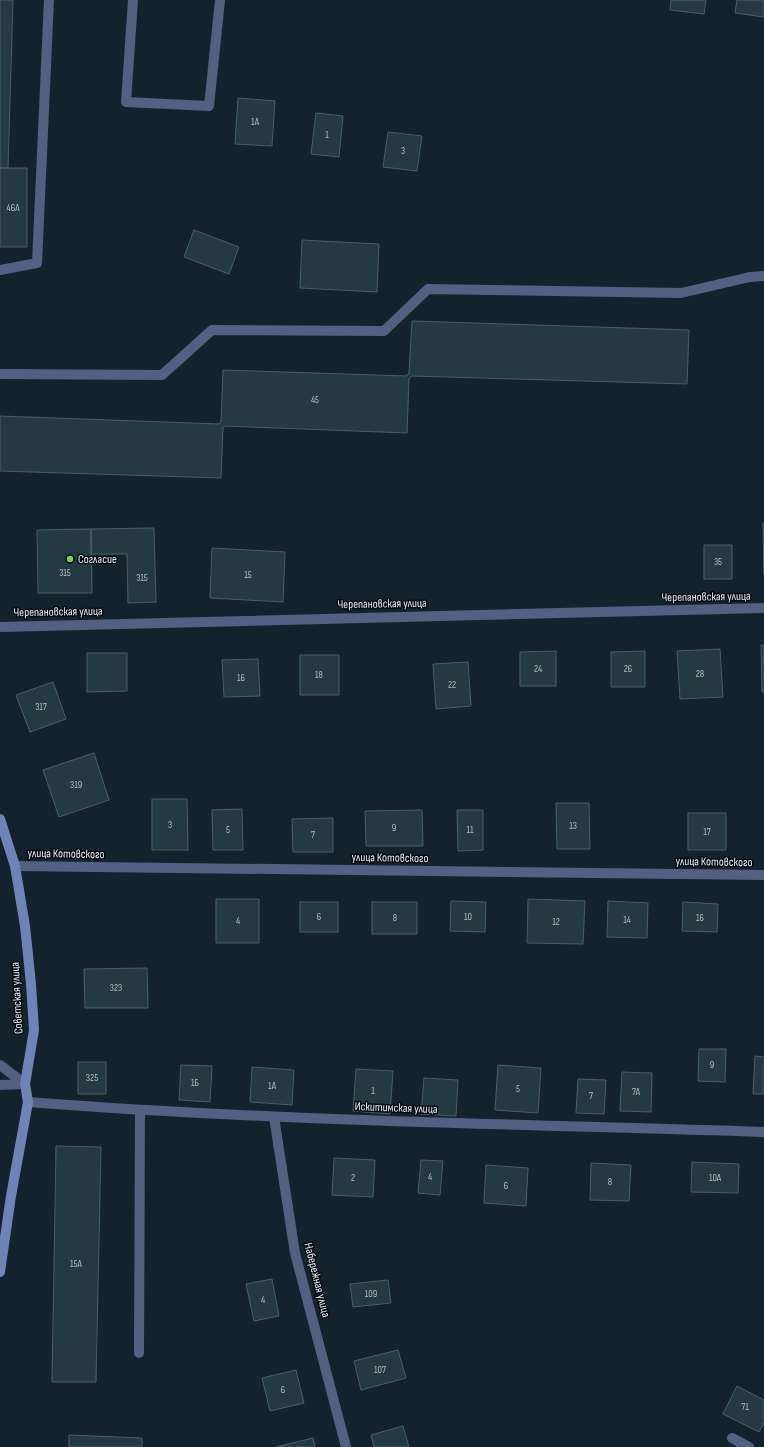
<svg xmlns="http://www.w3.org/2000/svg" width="764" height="1447" viewBox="0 0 764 1447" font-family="'Sofia Sans Condensed',sans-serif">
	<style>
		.building { fill: #243941; stroke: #4a6069 }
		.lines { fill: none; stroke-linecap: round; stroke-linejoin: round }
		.lane { stroke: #536082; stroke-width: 10 }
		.street { stroke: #536082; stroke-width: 10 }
		.secondary { stroke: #6f83b9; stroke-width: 10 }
		.poi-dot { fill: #77d259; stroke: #060b10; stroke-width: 1.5 }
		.labels { text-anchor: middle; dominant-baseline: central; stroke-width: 3; stroke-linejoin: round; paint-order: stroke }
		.number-label { font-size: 10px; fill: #b2bec6 }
		.poi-label { font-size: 12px; fill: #e1eaf2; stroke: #060b10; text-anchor: start }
		.street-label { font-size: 12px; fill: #e1eaf2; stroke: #060b10 }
	</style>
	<rect width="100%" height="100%" fill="#14222e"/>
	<path class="building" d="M0,0H13L8,168H0Z
		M671,0H706L704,14L670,10Z
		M737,0H764V17L735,13Z
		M238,98L275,101L272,146L235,144Z
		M316,113L343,116L339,157L311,154Z
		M388,132L422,136L417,171L383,167Z
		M0,168H27V247H0Z
		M194,230L239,247L229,274L184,257Z
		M302,240L379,244L377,292L300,288Z
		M412,321L689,330L687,384L412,376L409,379L407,433L225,426L223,428L221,478L0,471V416L219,424L221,422L223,370L406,376L409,373Z
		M763,523H764V575Z
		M154,528L156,602L128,603L127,554H91V529Z
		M91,529L92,593H38L37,530Z
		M704,545H732V579H704Z
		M212,548L285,552L283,602L210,598Z
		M761,645H764V692H762Z
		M720,649L723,697L680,699L677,651Z
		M556,651V686H520V652Z
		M645,651V687H611V652Z
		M87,653H127V691L87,692Z
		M300,655H339V695H300Z
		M258,659L260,696L224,697L222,660Z
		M468,662L471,706L436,709L433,664Z
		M53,682L66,719L30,732L16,695Z
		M94,753L109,800L59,817L43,770Z
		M152,799H187L188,850H152Z
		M556,803H589L590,849H557Z
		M242,809L243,850H213L212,810Z
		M422,810L423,846H366L365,811Z
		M457,810H483V850L458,851Z
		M688,813H726V850H688Z
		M333,818V852H293L292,819Z
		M216,899H259V943H216Z
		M528,899L585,901L583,944L527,943Z
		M451,901L486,902L485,932L450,931Z
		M608,901L648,903L647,938L607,937Z
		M300,902H338V932H300Z
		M372,902H417V934H372Z
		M683,902L718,904L717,932L682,931Z
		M147,968L148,1008H85L84,969Z
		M699,1049H726L725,1082L698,1081Z
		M755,1056L764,1057V1094H753Z
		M78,1062H106V1094H78Z
		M181,1065L212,1066L210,1102L179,1100Z
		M498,1065L541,1068L538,1113L495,1110Z
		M252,1067L294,1070L292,1105L250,1102Z
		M356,1069L393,1071L390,1114L353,1111Z
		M622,1072L652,1073L651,1112L620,1111Z
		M424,1078L458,1080L456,1116L421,1114Z
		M578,1079L606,1080L604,1114L576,1113Z
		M56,1146L101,1147L96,1382H52Z
		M334,1158L375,1160L373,1197L332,1195Z
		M421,1160L443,1161L440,1195L418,1193Z
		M692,1162L739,1164L738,1193L691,1192Z
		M591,1163L631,1165L629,1201L590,1200Z
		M486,1165L528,1168L526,1206L484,1203Z
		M272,1279L279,1316L254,1321L246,1284Z
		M388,1280L391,1303L353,1307L350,1284Z
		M398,1350L406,1378L361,1390L354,1361Z
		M296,1370L304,1403L270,1411L262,1378Z
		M737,1386L764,1400V1423L759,1432L723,1414Z
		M403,1426L409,1447H374L371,1435Z
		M69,1435L142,1438V1447H69Z
		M313,1438L315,1447H276Z"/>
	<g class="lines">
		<path class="lane" d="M133,0L126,102L209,106L220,0
			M0,270L37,263L49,0
			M0,374L162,375L212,330L384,331L428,289L681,293L750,277
			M0,1065L25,1084
			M0,1085L25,1084
			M139,1353L140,1111"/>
		<path class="street" d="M750,277L764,276
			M0,627L764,608
			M15,866L764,875
			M28,1102C273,1121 519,1124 764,1132
			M274,1117L295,1253L346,1447
			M732,1438L749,1447"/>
		<path class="secondary" d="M0,819L15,866L25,926L31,984L34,1030L25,1084L28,1102L11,1196L0,1272"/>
	</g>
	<circle class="poi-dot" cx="70" cy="559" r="4"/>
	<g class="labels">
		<g class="number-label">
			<text x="255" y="122">1А</text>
			<text x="327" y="135">1</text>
			<text x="403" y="151">3</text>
			<text x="13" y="208">46А</text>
			<text x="315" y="400">45</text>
			<text x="718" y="562">35</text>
			<text x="65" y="573">315</text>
			<text x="248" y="575">15</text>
			<text x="142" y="578">315</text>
			<text x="538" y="669">24</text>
			<text x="628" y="669">26</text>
			<text x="700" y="674">28</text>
			<text x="319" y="675">18</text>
			<text x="241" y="678">16</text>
			<text x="452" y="685">22</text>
			<text x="41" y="707">317</text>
			<text x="76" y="785">319</text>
			<text x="170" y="825">3</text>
			<text x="573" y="826">13</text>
			<text x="394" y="828">9</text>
			<text x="228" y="830">5</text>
			<text x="470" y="830">11</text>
			<text x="707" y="832">17</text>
			<text x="313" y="835">7</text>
			<text x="319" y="917">6</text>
			<text x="468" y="917">10</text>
			<text x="395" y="918">8</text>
			<text x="700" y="918">16</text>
			<text x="627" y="920">14</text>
			<text x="238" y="921">4</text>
			<text x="556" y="922">12</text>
			<text x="116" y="988">323</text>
			<text x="712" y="1065">9</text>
			<text x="92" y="1078">325</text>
			<text x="195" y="1083">1Б</text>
			<text x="272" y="1086">1А</text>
			<text x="518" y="1089">5</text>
			<text x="373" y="1091">1</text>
			<text x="636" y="1092">7А</text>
			<text x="591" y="1096">7</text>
			<text x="430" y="1177">4</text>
			<text x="353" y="1178">2</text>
			<text x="715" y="1178">10А</text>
			<text x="610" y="1182">8</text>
			<text x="506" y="1186">6</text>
			<text x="76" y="1264">15А</text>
			<text x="371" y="1294">109</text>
			<text x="263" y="1300">4</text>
			<text x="380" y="1370">107</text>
			<text x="283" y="1390">6</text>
			<text x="745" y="1407">71</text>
		</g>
		<g class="poi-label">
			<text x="78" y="559">Согласие</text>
		</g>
		<g class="street-label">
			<text transform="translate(706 597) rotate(-1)">Черепановская улица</text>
			<text transform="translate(382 604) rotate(-1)">Черепановская улица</text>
			<text transform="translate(58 612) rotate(-1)">Черепановская улица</text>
			<text transform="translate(66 854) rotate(1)">улица Котовского</text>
			<text transform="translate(390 858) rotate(1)">улица Котовского</text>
			<text transform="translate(714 862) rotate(1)">улица Котовского</text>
			<text transform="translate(17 998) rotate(-93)">Советская улица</text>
			<text transform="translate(396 1108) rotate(2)">Искитимская улица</text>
			<text transform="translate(317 1280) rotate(76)">Набережная улица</text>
		</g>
	</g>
</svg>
